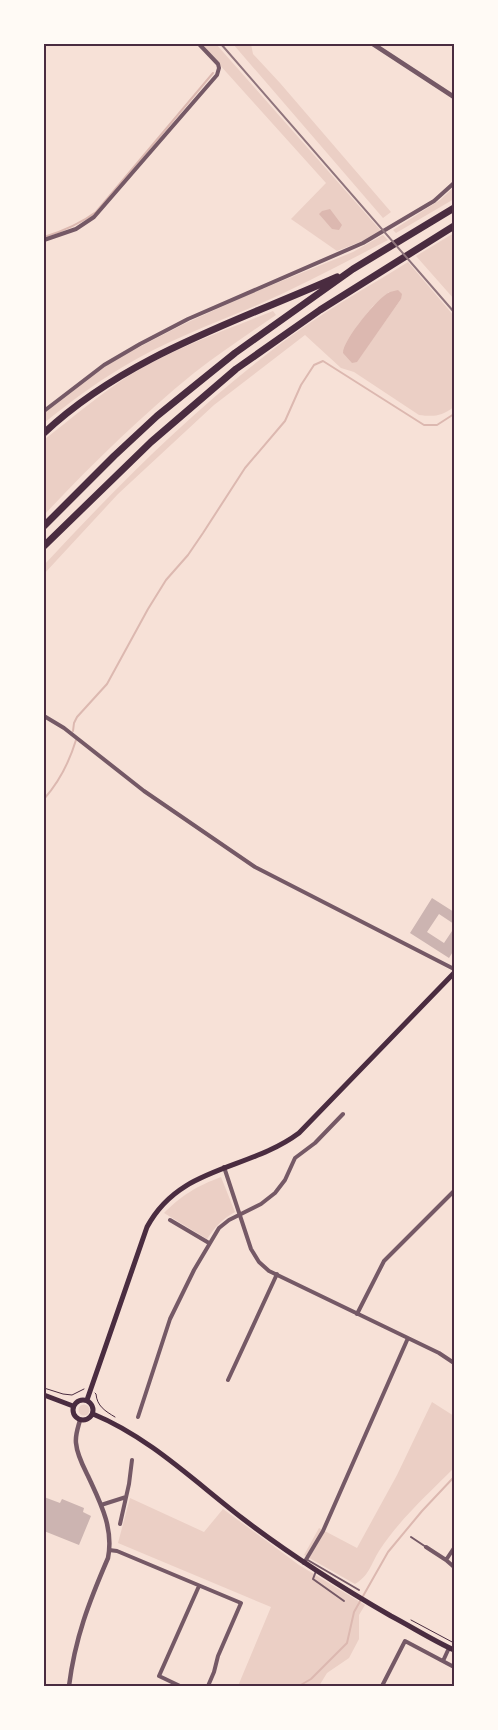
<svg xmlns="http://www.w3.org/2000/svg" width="498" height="1730" viewBox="0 0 498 1730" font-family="Barlow,sans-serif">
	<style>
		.green { fill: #ebcfc5; fill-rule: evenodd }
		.water { fill: #dcb8b0 }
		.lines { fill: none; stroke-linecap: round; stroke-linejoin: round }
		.stream { stroke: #dcb8b0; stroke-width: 2 }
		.building { fill: #ccb4b1 }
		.path { stroke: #4a2c40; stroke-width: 1 }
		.service { stroke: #755966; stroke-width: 2 }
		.minor { stroke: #755966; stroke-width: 4 }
		.tertiary { stroke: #755966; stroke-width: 4.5 }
		.secondary { stroke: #4a2c40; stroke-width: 5 }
		.motorway { stroke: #4a2c40; stroke-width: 7 }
		.rail { stroke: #8f747c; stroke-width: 2 }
		.neatline { fill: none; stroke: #4a2c40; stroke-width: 2 }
	</style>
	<rect width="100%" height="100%" fill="#f7e1d7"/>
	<path class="green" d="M201,44H216L381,231L370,238L337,251L291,219L326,183Z
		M233,44H251L253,54L280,83L391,212L383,218Z
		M454,187V199L396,233L393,230L440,200Z
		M454,233V299L416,256Z
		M383,235L388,240C344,263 301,286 255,306C210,325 163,342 121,368C94,384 69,403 44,423V413L65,395L114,360L184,324L252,293L353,252Z
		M408,262L454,316V407C441,416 435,417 419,415L354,372L341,368L305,335L214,405L118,494L44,574V565C124,479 205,397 301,329C335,305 373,284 408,262ZM389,292L401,299L357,361L352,362L358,325L372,307Z
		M273,311L276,315C248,334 220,353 194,373C141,416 91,465 44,515V440C73,417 101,393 133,373C177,347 226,330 273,311Z
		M221,1177L235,1212C222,1219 215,1227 207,1239L164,1213C182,1195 197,1186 221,1177Z
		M432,1402L454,1416V1468C428,1494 399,1520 379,1551C371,1564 369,1576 355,1584L304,1555L319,1528L357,1548L397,1475Z
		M78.5 1410a5.5 5.5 0 1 1 11 0a5.5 5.5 0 1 1-11 0Z
		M130,1498L204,1532L223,1509L299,1565L365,1605L359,1615V1639L349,1658L327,1673L319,1686H238L271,1607L118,1543Z"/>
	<path class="water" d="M330,209L342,225L339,230L332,229L319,214L322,211Z
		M398,290L402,294L401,299L357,362L352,363L343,353C343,340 378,297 390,292C393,291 395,291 398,290Z"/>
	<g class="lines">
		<path class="stream" d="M44,237C63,231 80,224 96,212L213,73
			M73,731L74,723L77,717L107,684L148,609L166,580L188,555L203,533L245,468L285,421L301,385L314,365L323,361L424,425H437L454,414
			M44,799C60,781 69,763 76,740
			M299,1686L311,1679L347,1643L354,1612L388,1552L422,1511L454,1477"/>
	</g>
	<path class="building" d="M432,898L454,912V924L439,914L427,932L444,943L454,928V950L449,958L410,933Z
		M44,1497L60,1503L62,1499L84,1508L83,1512L91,1516L79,1545L44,1531Z"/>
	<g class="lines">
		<path class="path" d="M44,1388L63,1394L72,1395L84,1389
			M95,1393L96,1394C97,1406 105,1411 115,1417
			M411,1620L454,1643"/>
		<path class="service" d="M411,1537L426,1547
			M306,1559L359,1590
			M316,1571L313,1579L344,1601"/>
		<path class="minor" d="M44,240L76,229L94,217L217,75L219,68L218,64L199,44
			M44,411L104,365L140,344L188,319L363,243L434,201L454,183
			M44,716L64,728L144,791L255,867L454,969
			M224,1167L251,1249L259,1262L269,1271L439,1353L454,1363
			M170,1220L209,1243
			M357,1314L384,1261L454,1191
			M228,1380L277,1274
			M138,1417L170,1319L194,1270L219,1228L229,1220L261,1204L275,1193L285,1180L295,1158L315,1143L343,1114
			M101,1505L126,1497
			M120,1524L129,1484L132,1460
			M426,1547L446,1560
			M454,1548L446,1560L454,1567
			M109,1550L117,1551L241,1603L218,1656L214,1672L208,1686
			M304,1563L323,1531L408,1338
			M443,1661L449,1648
			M180,1686L159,1676L199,1586
			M382,1686L405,1641L454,1667"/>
		<path class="tertiary" d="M373,44L454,97
			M69,1686C75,1638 89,1602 108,1558C114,1528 100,1502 88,1476C83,1466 77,1455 76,1443C75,1435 78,1428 80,1420"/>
		<path class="secondary" d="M44,1395L73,1406
			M73 1410a10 10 0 1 1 20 0a10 10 0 1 1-20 0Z
			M87,1400L147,1227C180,1165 248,1171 299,1133L454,973
			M93,1414C149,1437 194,1481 242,1518C289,1554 339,1586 391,1616C412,1627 432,1640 454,1650"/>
		<path class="motorway" d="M44,433C126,356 236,322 337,277
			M44,526L114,456L157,416L235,353L353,269L454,208
			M44,546L151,442L236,369L320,310L454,226"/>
		<path class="rail" d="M221,44L454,312"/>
	</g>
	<rect width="498" height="1730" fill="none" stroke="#fffaf5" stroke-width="90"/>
	<rect x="45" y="45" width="408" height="1640" class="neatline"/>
</svg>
